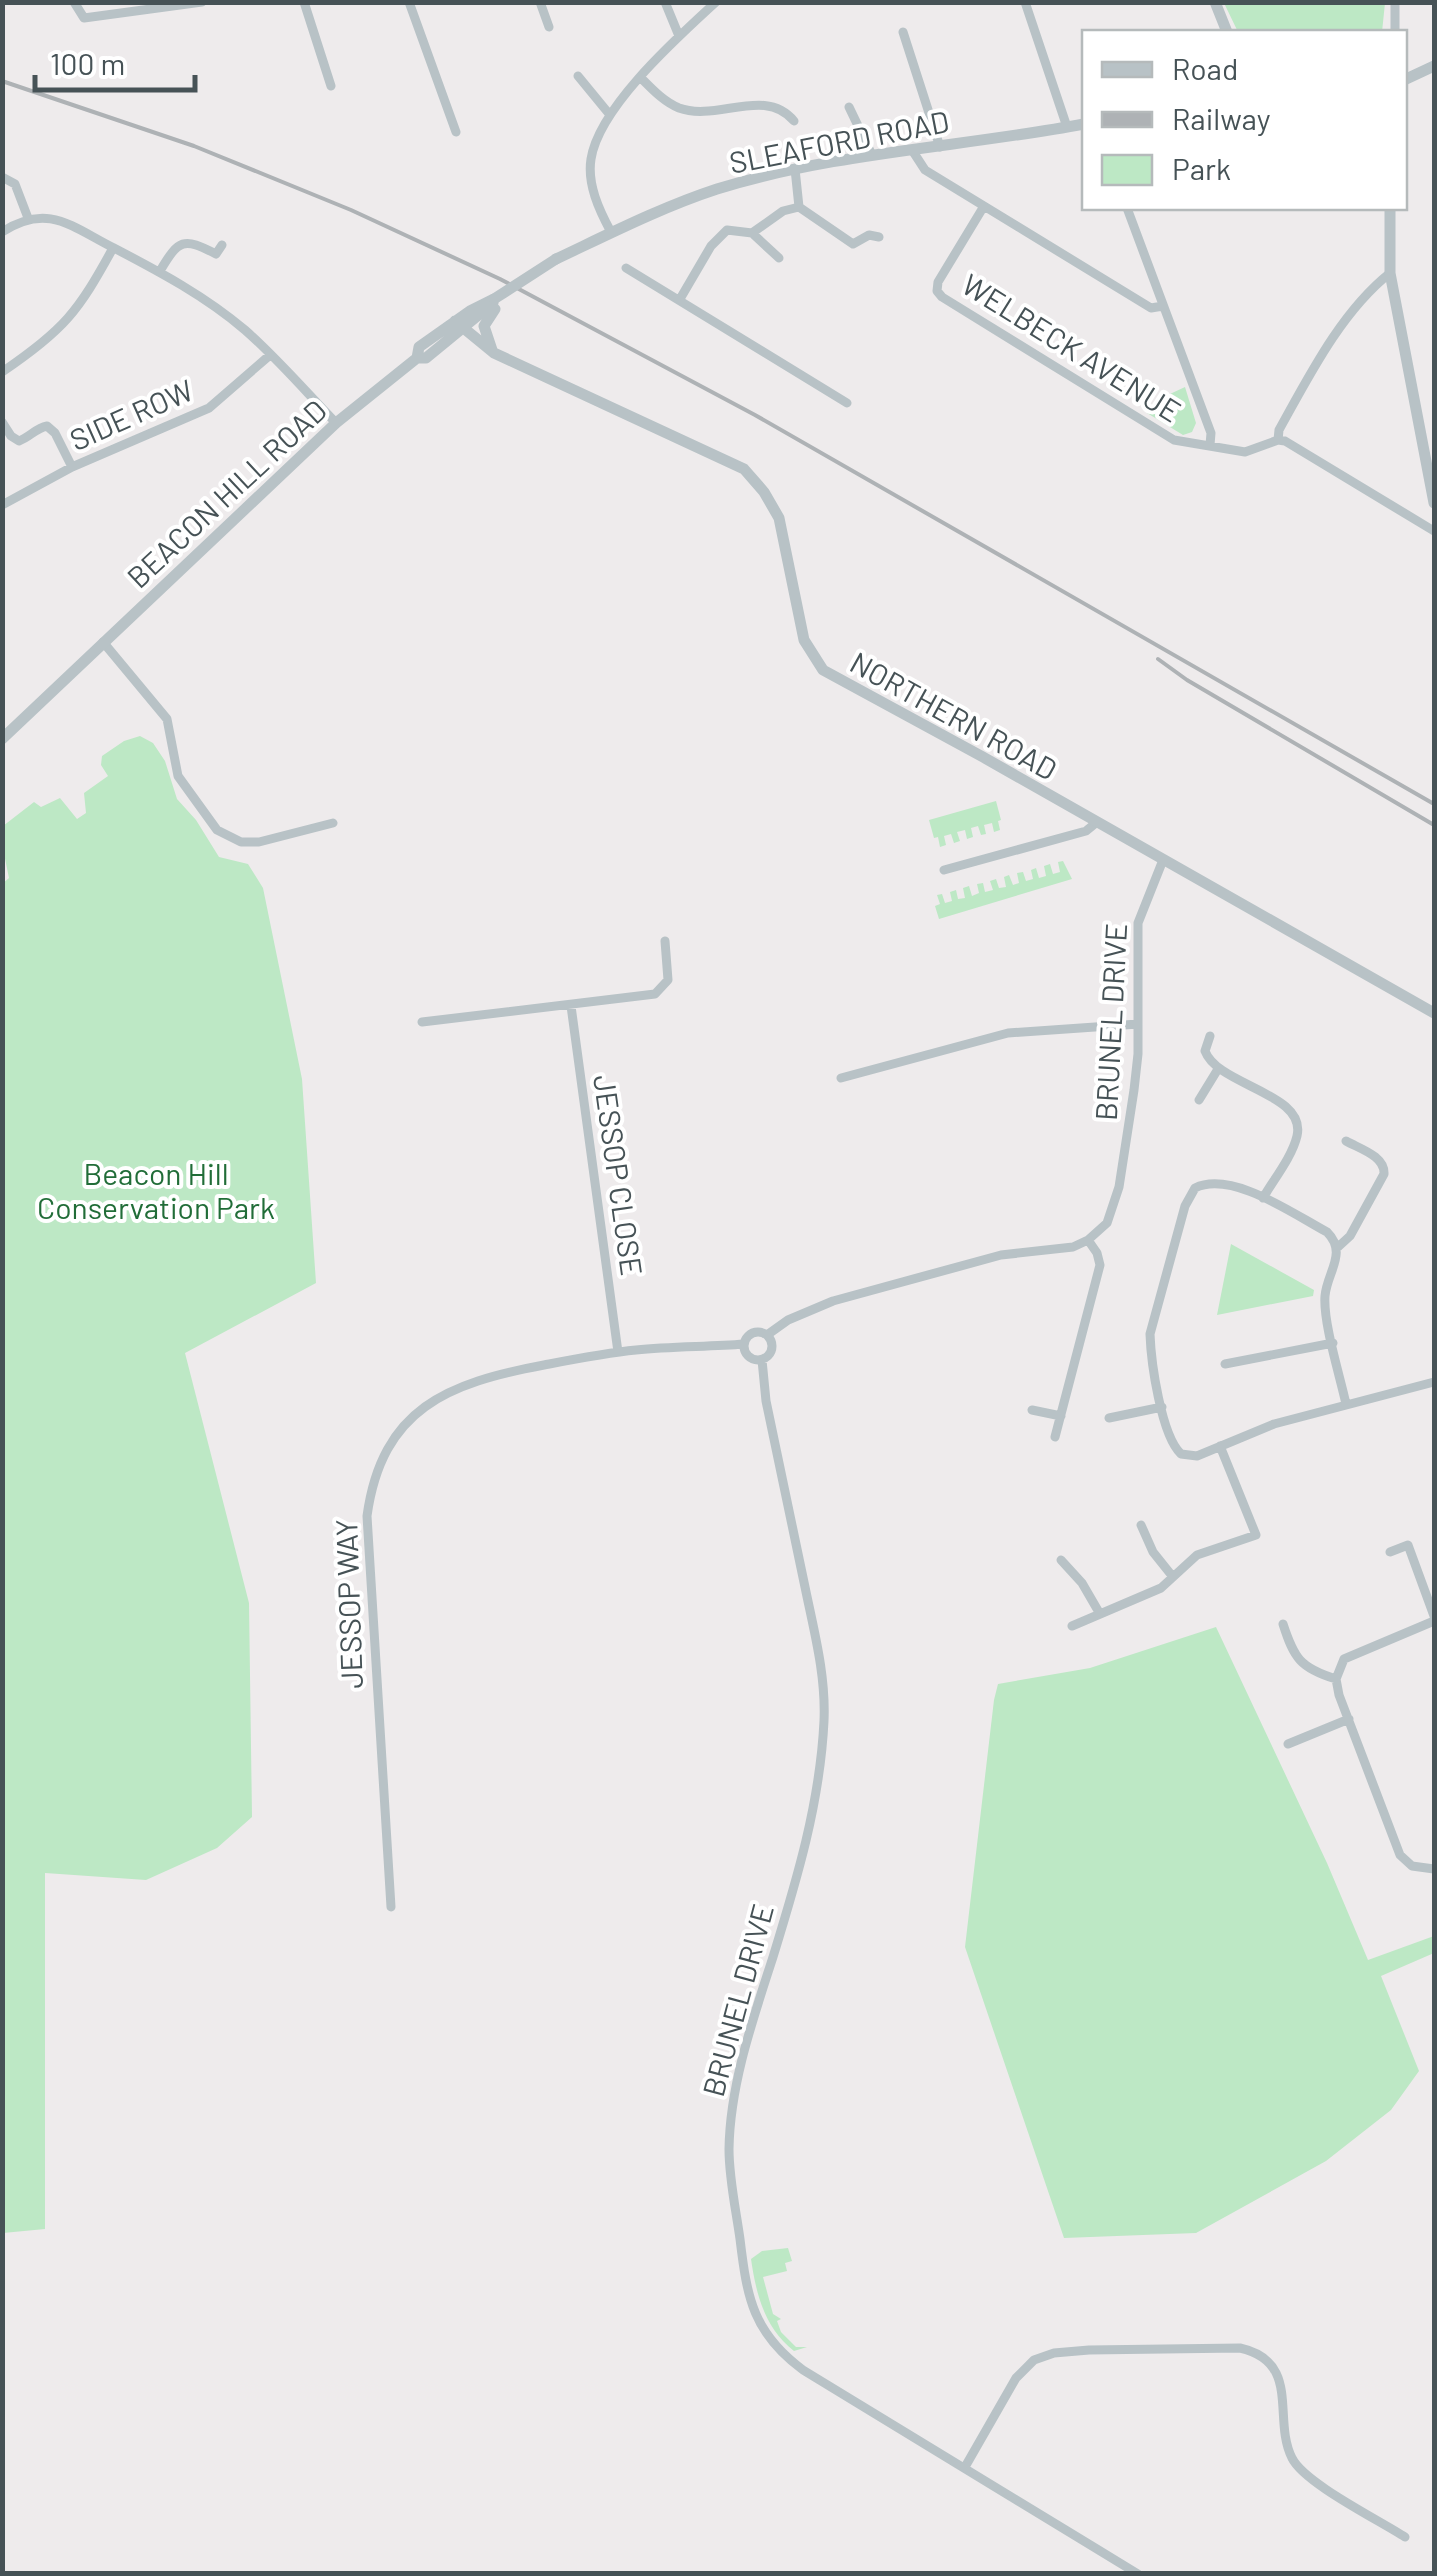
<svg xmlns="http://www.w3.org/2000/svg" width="1437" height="2576" viewBox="0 0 1437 2576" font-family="Barlow,sans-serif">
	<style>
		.green { fill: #bde8c5 }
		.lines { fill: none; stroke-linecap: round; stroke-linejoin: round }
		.minor { stroke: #b8c2c6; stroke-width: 9 }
		.tertiary { stroke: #b8c2c6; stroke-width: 11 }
		.rail { stroke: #aeb2b5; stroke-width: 4 }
		.tertiary-bridge { stroke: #b8c2c6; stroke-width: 11 }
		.labels { text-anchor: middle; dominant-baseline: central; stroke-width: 8; stroke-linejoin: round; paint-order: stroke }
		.street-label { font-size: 30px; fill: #465256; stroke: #fff }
		.park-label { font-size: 30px; fill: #216d38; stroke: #fff }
	</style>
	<rect width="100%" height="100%" fill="#eeebec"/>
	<path class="green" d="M1224,3H1385L1382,32H1238Z
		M1185,387L1196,423L1192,432L1183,435L1147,413L1157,400Z
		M140,736L153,743L165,761L177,799L196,820L219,857L248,864L263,888L302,1079L316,1283L185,1353L249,1603L252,1817L217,1848L146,1880L45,1873V2229L3,2233L2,884L9,878L3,849V826L34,802L41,807L60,798L77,819L86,813L84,793L108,776L101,765L102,756L124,741Z
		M996,801L1001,820L998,821L1000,830L994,832L992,823L984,825L986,834L981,835L978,826L971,828L973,837L967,839L965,830L957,832L960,841L954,843L951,834L944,836L946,845L940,847L938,837L934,838L929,820Z
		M1063,861L1072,879L939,919L935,906L940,904L937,895L942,894L945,903L952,901L950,892L956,890L958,899L965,898L963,888L969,886L972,896L979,893L977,884L983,883L985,892L993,890L990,881L996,879L999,888L1006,887L1004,877L1009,875L1013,885L1019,883L1017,873L1023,872L1026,881L1033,879L1031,870L1036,868L1039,878L1046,876L1044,866L1050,864L1053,874L1060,872L1058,862Z
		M1231,1244L1314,1290L1313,1296L1217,1315Z
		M1216,1627L1327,1863L1368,1960L1434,1936V1953L1381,1976L1419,2071L1391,2110L1326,2161L1196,2233L1064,2238L965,1947L994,1700L998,1684L1090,1668Z
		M788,2248L792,2261L785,2263L787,2271L763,2277L773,2314L781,2319L777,2321L781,2332L796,2347H807L794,2351C765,2329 756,2294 751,2259L762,2251Z"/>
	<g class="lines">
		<path class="minor" d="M74,2L84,18L202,2
			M304,2L331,86
			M409,2L456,132
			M540,2L549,27
			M665,2L679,36
			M1025,2L1067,127
			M903,32L940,147
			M1395,32V2
			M578,76L610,115
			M641,78C652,89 664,102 679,108C717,122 765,86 794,121
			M849,107L872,155
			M912,150L925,170L1151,308L1163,306
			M2,177L15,184L28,218
			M984,206L938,282L937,291L942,297L1174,440L1245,452L1278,440
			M799,207L853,244L869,235L879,237
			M1127,208L1211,433L1210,445
			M2,232C48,202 72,227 114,248C160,272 205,296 245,330C277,358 306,392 336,423
			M611,232C599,210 587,184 591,159C599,107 678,37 716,2
			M779,258L752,233L783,211L799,207L795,169
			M626,268L847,403
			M160,271C179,239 183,237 216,254L222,245
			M680,299L711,246L727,230L752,233
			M2,372C64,330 78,312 113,248
			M2,422L11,436L19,441C30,437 36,428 47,426L55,433L72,467
			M1278,440L1279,430C1309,376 1341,312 1390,273
			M1278,440L1285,441L1434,531
			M2,505L72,467L209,408L270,355
			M103,642L167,719L178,776L217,830L241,842H259L333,823
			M944,870L1086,831L1097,822
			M571,1006L618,1352
			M422,1022L655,994L668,980L665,941
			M1210,1036L1205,1051C1218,1086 1307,1093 1297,1136C1292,1157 1274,1179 1263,1198
			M841,1078L1008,1033L1138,1024
			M1199,1100L1218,1069
			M1338,1247L1350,1236L1384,1174C1385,1156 1360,1149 1346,1141
			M744 1346a14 14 0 1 1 28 0a14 14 0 1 1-28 0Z
			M767,1335L788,1320L833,1301L1001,1255L1073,1247L1088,1240L1107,1223L1119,1187L1134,1090L1138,1054V923L1163,860
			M762,1360L766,1401C779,1463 792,1525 805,1587C814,1631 826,1675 824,1721C820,1803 797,1879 773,1957C753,2019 730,2084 729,2149C729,2179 736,2210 740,2239C747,2298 753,2333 803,2370L1138,2574
			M1225,1364L1333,1343
			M1346,1404C1340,1376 1323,1323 1325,1296C1327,1272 1348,1253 1327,1232C1295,1215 1232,1170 1195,1188L1185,1206L1150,1334C1151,1362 1161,1435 1181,1454L1197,1456L1274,1424L1434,1382
			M1032,1410L1061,1416
			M1109,1418L1162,1407
			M1055,1437L1100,1265L1097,1253L1088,1240
			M1141,1525L1153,1552L1173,1577
			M1390,1552L1408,1545L1434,1616
			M1061,1560L1082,1583L1100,1614
			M1434,1621L1344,1659L1336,1679L1339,1695L1400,1855L1412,1866L1434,1869
			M1283,1624C1294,1658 1300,1668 1336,1679
			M1072,1626L1161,1588L1197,1555L1256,1535L1220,1446
			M1288,1744L1349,1719
			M391,1907L367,1516C382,1408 448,1383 544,1365C575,1359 605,1353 636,1350C672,1346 708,1347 744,1344
			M965,2467L1016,2378L1034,2360L1054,2353L1089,2350L1240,2348C1302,2362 1272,2419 1292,2458C1304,2483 1379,2520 1405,2537"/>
		<path class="tertiary" d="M1215,2L1227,32
			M1404,80L1434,66
			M1390,208V273L1434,503
			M556,259C609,234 662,207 717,189C836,152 962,147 1084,124
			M455,321L494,353L744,469L764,492L779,518L804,640L823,670L983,757L1434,1013
			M492,350L484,326L495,309
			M417,358H426L493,303
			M2,739L336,423L417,358L419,347L470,311L494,299"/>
		<path class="rail" d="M2,81L194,146L351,210L500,279L755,415L1434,804
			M1158,659L1187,680L1434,825"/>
		<path class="tertiary-bridge" d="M494,299L556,259"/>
	</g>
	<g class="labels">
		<g class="street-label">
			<text transform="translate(839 141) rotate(-11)">SLEAFORD ROAD</text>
			<text transform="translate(1072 347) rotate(32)">WELBECK AVENUE</text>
			<text transform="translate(131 414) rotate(-24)">SIDE ROW</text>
			<text transform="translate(226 493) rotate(-43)">BEACON HILL ROAD</text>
			<text transform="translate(954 715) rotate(29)">NORTHERN ROAD</text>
			<text transform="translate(1110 1022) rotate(-87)">BRUNEL DRIVE</text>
			<text transform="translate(619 1175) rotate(82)">JESSOP CLOSE</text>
			<text transform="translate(348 1604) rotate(-92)">JESSOP WAY</text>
			<text transform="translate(737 2000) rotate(-75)">BRUNEL DRIVE</text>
		</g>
		<g class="park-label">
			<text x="156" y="1173">Beacon Hill<tspan x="156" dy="34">Conservation Park</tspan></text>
		</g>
	</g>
	<rect width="1437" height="2576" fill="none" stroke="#465256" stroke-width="10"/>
	<rect x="1082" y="30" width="325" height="180" fill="#ffffff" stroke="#b5babb" stroke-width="2.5"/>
	<rect x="1102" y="62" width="50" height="15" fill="#b8c2c6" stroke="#b5babb" stroke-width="2.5"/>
	<text x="1172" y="80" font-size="30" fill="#465256">Road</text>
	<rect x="1102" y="112" width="50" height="15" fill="#aeb2b5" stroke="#b5babb" stroke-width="2.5"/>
	<text x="1172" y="130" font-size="30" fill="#465256">Railway</text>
	<rect x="1102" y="155" width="50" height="30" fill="#bde8c5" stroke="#b5babb" stroke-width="2.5"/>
	<text x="1172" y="180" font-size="30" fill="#465256">Park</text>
	<path d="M35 75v15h160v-15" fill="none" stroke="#465256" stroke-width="5"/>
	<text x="50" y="75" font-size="30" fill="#465256" stroke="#ffffff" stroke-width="8" paint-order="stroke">100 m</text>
</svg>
